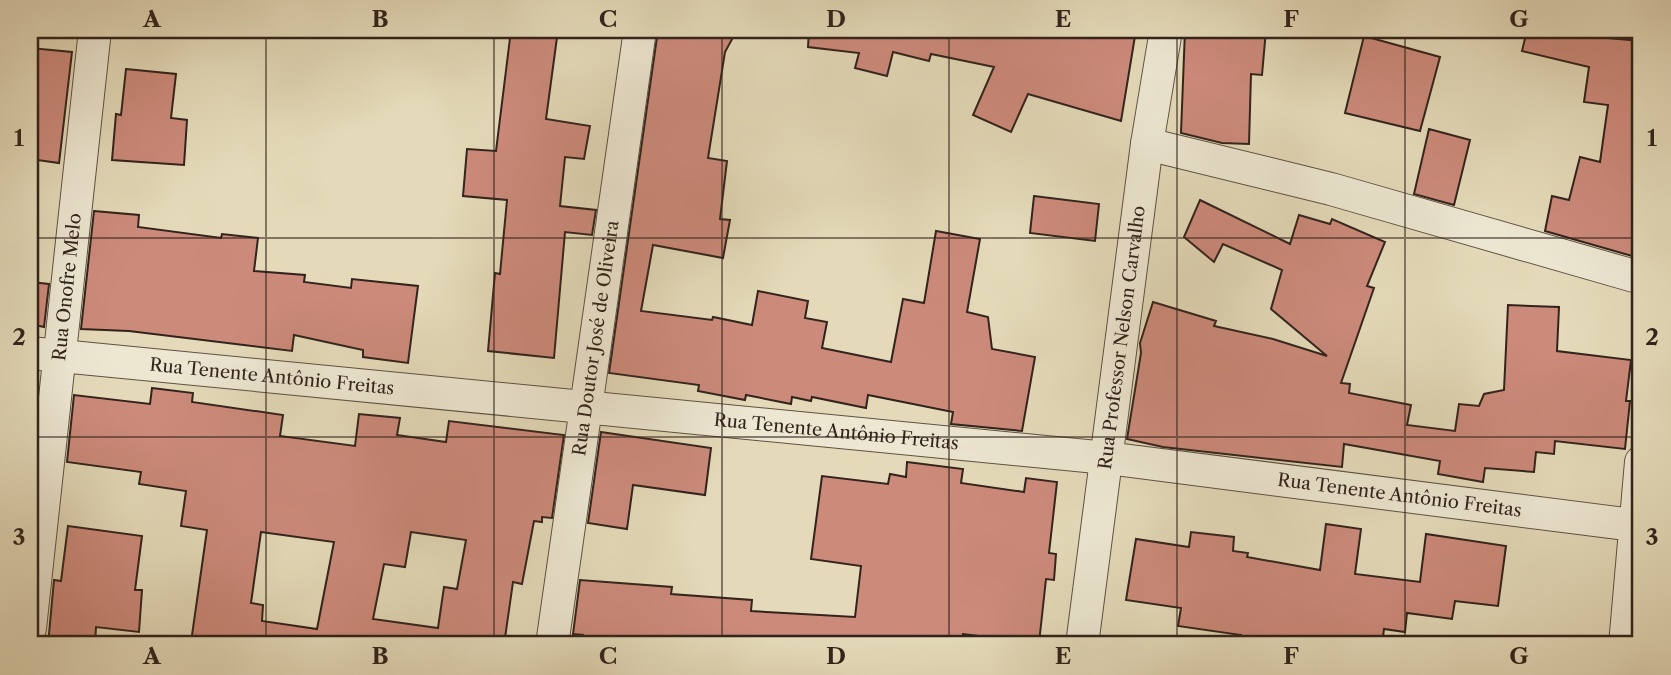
<svg xmlns="http://www.w3.org/2000/svg" width="1671" height="675" viewBox="0 0 1671 675" font-family="'Libre Caslon Text',serif">
	<style>
		.building { fill: #cc8a7b; stroke: #32231c; stroke-width: 2; fill-rule: evenodd }
		.lines { fill: none; stroke-linecap: round; stroke-linejoin: round }
		.street-casing { stroke: #5e5143; stroke-width: 34 }
		.street { stroke: #ede7d2; stroke-width: 32 }
		.grid { fill: none; stroke: #32231c; stroke-width: 2; stroke-opacity: 0.55 }
		.labels { text-anchor: middle; dominant-baseline: central; stroke-width: 5; stroke-linejoin: round; paint-order: stroke }
		.street-label { font-size: 18px; fill: #32231c; stroke: #ede7d2 }
		.neatline { fill: none; stroke: #32231c; stroke-width: 2.5 }
		.grid-label { font-size: 23px; text-anchor: middle; font-weight: bold; fill: #32231c }
	</style>
	<rect width="100%" height="100%" fill="#e4dab9"/>
	<filter id="stains"><feTurbulence type="fractalNoise" baseFrequency=".00286" numOctaves="4"/><feColorMatrix values="0 0 0 0 .2 0 0 0 0 .09 0 0 0 0 .02 0 0 0 .5 -.17"/></filter>
	<radialGradient id="worn" r=".72"><stop offset=".6" stop-color="#630" stop-opacity="0"/><stop offset="1" stop-color="#630" stop-opacity=".3"/></radialGradient>
	<path class="building" d="M511,30H558L546,119L590,126L584,159L565,157L560,206L596,210L592,235L565,232L554,358L488,351L495,273L500,274L507,200L463,196L467,149L496,151Z
		M658,30H737L725,52L708,158L727,161L720,219L730,220L723,258L653,245L641,311L712,320L713,317L752,325L758,291L808,301L805,318L827,322L822,348L891,362L903,299L924,303L936,231L980,239L967,312L988,317L992,349L1035,357L1022,431L951,424L953,412L868,395L866,408L812,397L811,401L792,397L791,404L746,395L745,400L698,391L699,385L609,373Z
		M809,30H1136L1121,121L1028,94L1011,132L973,115L994,67L931,54L929,61L893,52L887,76L855,68L859,53L808,47Z
		M1185,30H1266L1262,75L1251,74L1249,144L1222,143L1181,133Z
		M1527,30H1587L1586,36L1641,41L1639,258L1545,231L1552,196L1569,200L1580,157L1600,162L1608,105L1584,102L1589,67L1522,51Z
		M1364,36L1440,57L1420,131L1345,113Z
		M30,48L72,52L59,163L30,159Z
		M126,69L176,74L171,118L187,120L184,165L112,160L116,114L121,115Z
		M1429,129L1470,140L1454,205L1414,194Z
		M1034,196L1099,204L1095,241L1030,233Z
		M1200,200L1290,244L1299,215L1330,224L1332,219L1385,242L1367,286L1374,288L1341,383L1350,384L1349,393L1411,405L1407,425L1455,431L1459,404L1479,406L1484,394L1504,390L1508,305L1559,307L1557,351L1631,360L1626,401H1630L1625,449L1555,441L1554,454L1536,452L1534,472L1485,468L1483,482L1438,474L1440,461L1344,444L1342,467L1163,447L1127,439L1141,353L1140,343L1153,302L1216,321L1214,326L1273,339L1327,356L1271,309L1282,270L1223,244L1214,262L1184,237Z
		M94,211L139,215L138,227L221,238L222,234L258,238L254,271L305,275L304,282L351,288L352,279L418,286L408,363L363,357V350L294,335L292,351L129,331L81,329Z
		M30,282L49,284L44,327L30,324Z
		M152,388L193,393L192,402L283,415L280,436L355,446L359,414L400,418L397,435L446,442L449,421L564,435L552,518L542,517V522L534,521L522,584L513,582L504,645H220L191,642L207,530L181,526L186,491L139,484L141,472L67,462L74,395L150,404ZM261,532L334,542L317,629L262,621L263,605L251,603ZM411,532L466,540L457,589L444,587L438,628L373,619L384,564L405,567Z
		M30,402H36L30,457Z
		M601,432L711,448L705,495L633,485L627,529L588,523Z
		M907,462L963,469L961,483L1024,492L1026,478L1057,482L1049,553L1056,554L1054,580L1046,579L1039,643L963,634L962,645H581L583,635L573,634L580,580L672,587L671,594L752,600L751,611L855,617L861,566L811,559L822,476L888,484L890,474L906,477Z
		M1326,524L1361,529L1355,574L1420,582L1426,534L1506,546L1498,606L1455,601L1452,619L1407,613L1405,632L1384,629L1382,645H1327L1295,641L1294,645H1239L1241,635L1178,626L1181,608L1126,600L1136,539L1189,547L1191,532L1234,537L1233,551L1248,553L1247,557L1320,570Z
		M68,526L142,536L135,590H142L139,632L96,627L95,645H48L54,580L61,581Z"/>
	<g class="lines">
		<g class="street-casing">
			<g id="street">
				<path d="M1147,144L1331,189L1641,278"/>
				<path id="s1" d="M30,353L1107,458L1641,526"/>
				<path id="s2" d="M30,628L95,30"/>
				<path id="s3" d="M552,645L640,30"/>
				<path id="s4" d="M1082,645L1147,144L1166,30"/>
				<path d="M1625,645L1641,462"/>
			</g>
		</g>
		<use href="#street" class="street"/>
	</g>
	<path class="grid" d="M266,30V645M494,30V645M722,30V645M949,30V645M1177,30V645M1405,30V645M30,238H1641M30,437H1641"/>
	<g class="labels">
		<g class="street-label">
			<text stroke="none"><textPath href="#s2" startOffset="343">Rua Onofre Melo</textPath></text>
			<text stroke="none"><textPath href="#s3" startOffset="310">Rua Doutor José de Oliveira</textPath></text>
			<text stroke="none"><textPath href="#s4" startOffset="310">Rua Professor Nelson Carvalho</textPath></text>
			<text stroke="none"><textPath href="#s1" startOffset="243">Rua Tenente Antônio Freitas</textPath></text>
			<text stroke="none"><textPath href="#s1" startOffset="810">Rua Tenente Antônio Freitas</textPath></text>
			<text stroke="none"><textPath href="#s1" startOffset="1377">Rua Tenente Antônio Freitas</textPath></text>
		</g>
	</g>
	<rect width="1671" height="675" fill="none" stroke="#e4dab9" stroke-width="77"/>
	<rect x="38" y="38" width="1594" height="598" class="neatline"/>
	<g class="grid-label">
		<text x="152" y="27">A</text>
		<text x="380" y="27">B</text>
		<text x="608" y="27">C</text>
		<text x="836" y="27">D</text>
		<text x="1063" y="27">E</text>
		<text x="1291" y="27">F</text>
		<text x="1519" y="27">G</text>
		<text x="19" y="146">1</text>
		<text x="1652" y="146">1</text>
		<text x="19" y="345">2</text>
		<text x="1652" y="345">2</text>
		<text x="19" y="545">3</text>
		<text x="1652" y="545">3</text>
		<text x="152" y="664">A</text>
		<text x="380" y="664">B</text>
		<text x="608" y="664">C</text>
		<text x="836" y="664">D</text>
		<text x="1063" y="664">E</text>
		<text x="1291" y="664">F</text>
		<text x="1519" y="664">G</text>
	</g>
	<rect width="100%" height="100%" filter="url(#stains)"/>
	<rect width="100%" height="100%" fill="url(#worn)"/>
</svg>
